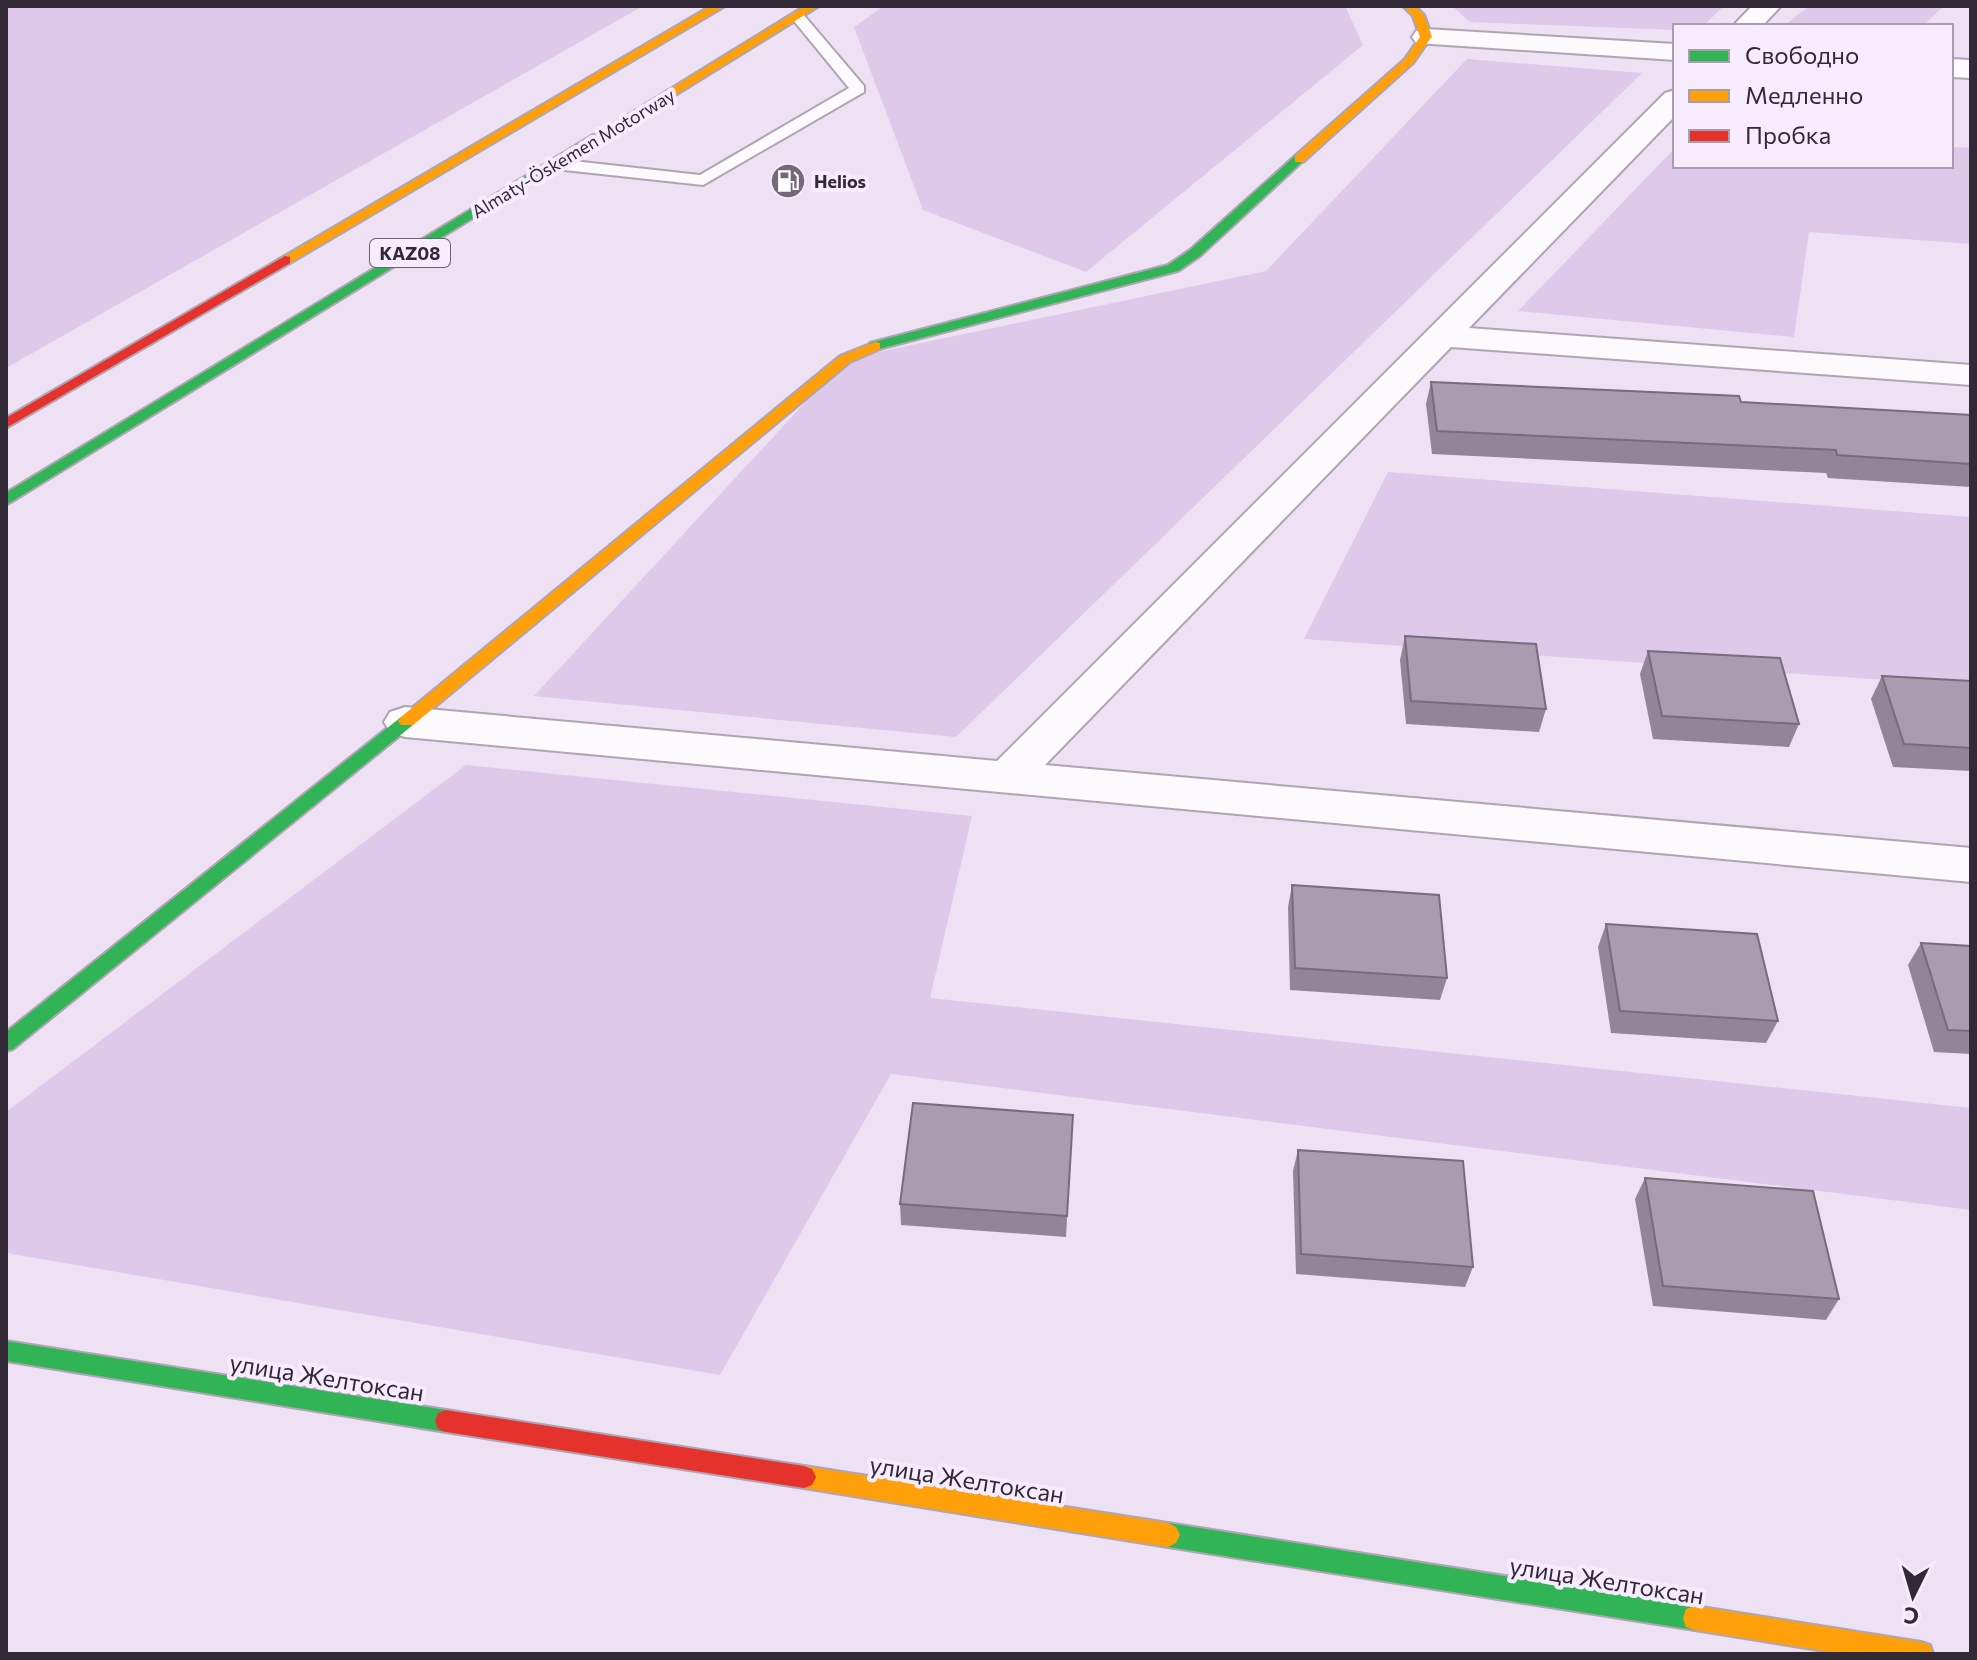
<svg xmlns="http://www.w3.org/2000/svg" width="1977" height="1660" viewBox="0 0 1977 1660" font-family="Commissioner,sans-serif">
	<style>
		.green { fill: #dfc9ea }
		.lines { fill: none; stroke-linecap: round; stroke-linejoin: round }
		.lane-casing { stroke: #aea5b3; stroke-width: 4 }
		.street-casing { stroke: #aea5b3; stroke-width: 4 }
		.fast-casing { stroke: #aea5b3; stroke-width: 4 }
		.slow-casing { stroke: #aea5b3; stroke-width: 4 }
		.jam-casing { stroke: #aea5b3; stroke-width: 4 }
		.lane { fill: #fcfafd; fill-rule: evenodd }
		.street { fill: #fcfafd; fill-rule: evenodd }
		.fast { fill: #30b455; fill-rule: evenodd }
		.slow { fill: #ff9f0a; fill-rule: evenodd }
		.jam { fill: #e5322d; fill-rule: evenodd }
		.wall { fill: #918697 }
		.building { fill: #a99cb0; stroke: #766d7b; stroke-width: 2 }
		.labels { text-anchor: middle; dominant-baseline: central; stroke-width: 8; stroke-linejoin: round; paint-order: stroke }
		.far-street-label { font-size: 18px; fill: #312935; stroke: #f7ebfe }
		.far-poi-label { font-size: 18px; font-weight: bold; fill: #312935; stroke: #f7ebfe; text-anchor: start }
		.shield { fill: #f7ebfe; stroke: #6c6371; stroke-width: 2 }
		.shield-label { font-size: 18px; font-weight: bold; fill: #312935 }
		.near-street-label { font-size: 24px; fill: #312935; stroke: #f7ebfe }
	</style>
	<rect width="100%" height="100%" fill="#ede1f3"/>
	<path class="green" d="M6,6H643L6,368Z
		M884,6H1345L1363,45L1086,272L923,210L854,27Z
		M1452,6H1724L1703,26H1675V30L1470,22Z
		M1809,6H1944L1923,26H1784Z
		M1467,59L1642,73L956,737L534,696L845,359L1266,271Z
		M1951,147L1971,148V244L1809,232L1794,337L1518,311L1675,148V166H1951Z
		M1388,472L1971,517V686L1304,639Z
		M466,765L972,816L930,998L1971,1108V1210L891,1074L720,1375L6,1253V1112Z"/>
	<g class="lines">
		<g class="lane-casing">
			<path id="lane" d="M797,12L802,13L864,86V92L703,185L555,169L547,164L555,159L700,175L849,88L790,16Z"/>
		</g>
		<g class="street-casing">
			<path id="street" d="M1752,6H1781L1762,26H1733Z
				M1426,29L1675,44V60L1416,43L1412,37L1416,31Z
				M1951,59L1971,60V78L1951,77Z
				M1675,90V116L1469,328L1971,365V385L1451,347L1045,765L1971,848V882L405,737L390,732L384,722L390,712L405,707L997,761L1665,93Z"/>
		</g>
		<g class="fast-casing">
			<path id="fast" d="M593,135L603,138L6,505V493Z
				M1295,156L1305,159L1200,256L1178,271L875,350L868,346L870,343L1168,265L1190,250Z
				M407,715L416,721L413,725L13,1049L6,1051V1032L401,717Z
				M6,1341L446,1410L454,1413L457,1421L454,1429L446,1432L6,1361Z
				M1168,1523L1695,1606L1704,1609L1707,1618L1704,1627L1695,1630L1168,1547L1160,1543L1156,1535L1160,1527Z"/>
		</g>
		<g class="slow-casing">
			<path id="slow" d="M711,6H725L290,263H280L278,260Z
				M805,6H819L601,141L591,138Z
				M1403,6H1415L1424,15L1432,37L1430,39L1413,63L1303,162H1295V156L1405,59L1420,37L1413,16Z
				M875,342L880,343V349L850,362L413,725H401L398,721L401,717L840,356Z
				M804,1466L1168,1523L1176,1527L1180,1535L1176,1543L1168,1547L804,1488L796,1485L792,1477L796,1469Z
				M1695,1606L1921,1642L1930,1645L1933,1654H1843L1695,1630L1686,1627L1683,1618L1686,1609Z"/>
		</g>
		<g class="jam-casing">
			<path id="jam" d="M285,256L290,257V263L6,428V418Z
				M446,1410L804,1466L812,1469L816,1477L812,1485L804,1488L446,1432L438,1429L435,1421L438,1413Z"/>
		</g>
		<use href="#lane" class="lane"/>
		<use href="#street" class="street"/>
		<use href="#fast" class="fast"/>
		<use href="#slow" class="slow"/>
		<use href="#jam" class="jam"/>
	</g>
	<path class="wall" d="M1431,382L1741,402L1971,415V487L1828,478L1826,473L1432,454L1426,404Z
		M1405,636L1546,709L1539,732L1406,724L1400,660Z
		M1648,651L1799,724L1789,747L1653,739L1640,674Z
		M1882,676L1971,681V771L1893,767L1871,699Z
		M1292,885L1447,978L1440,1000L1290,990L1288,907Z
		M1606,924L1778,1021L1766,1043L1611,1033L1598,947Z
		M1921,943L1971,946V1054L1934,1052L1908,965Z
		M1073,1115L1066,1237L901,1225L900,1204Z
		M1298,1150L1473,1267L1465,1287L1296,1274L1293,1171Z
		M1645,1178L1839,1299L1826,1320L1653,1306L1635,1199Z"/>
	<path class="building" d="M1431,382L1739,396L1741,402L1971,415V464L1837,455L1836,450L1437,431Z
		M1405,636L1536,644L1546,709L1411,701Z
		M1648,651L1780,658L1799,724L1662,716Z
		M1882,676L1971,681V748L1904,744Z
		M1292,885L1439,895L1447,978L1295,968Z
		M1606,924L1757,934L1778,1021L1620,1011Z
		M1921,943L1971,946V1031L1948,1030Z
		M913,1103L1073,1115L1067,1216L900,1204Z
		M1298,1150L1463,1161L1473,1267L1301,1254Z
		M1645,1178L1813,1191L1839,1299L1663,1286Z"/>
	<defs>
		<g id="fuel-disc" transform="scale(1.8)"><circle r="9.5" fill="#736978" stroke="#f7ebfe"/><path d="M-5.5-6h7V0h2V4h1.3V-2.5L3-4.5l.8-.8L6-3V5H2.5V1h-1V6h-7ZM-4.2-4.7v3.2H.2V-4.7Z" fill="#fff"/></g>
	</defs>
	<g fill-rule="evenodd">
		<use href="#fuel-disc" x="788" y="181"/>
	</g>
	<g class="labels">
		<g class="far-street-label">
			<text transform="translate(573 153) rotate(-31)">Almaty-Öskemen Motorway</text>
		</g>
		<g class="far-poi-label">
			<text x="814" y="181">Helios</text>
		</g>
		<rect class="shield" x="370" y="239" width="80" height="28" rx="6"/>
		<g class="shield-label">
			<text x="410" y="253">KAZ08</text>
		</g>
		<g class="near-street-label">
			<text transform="translate(327 1377) rotate(9)">улица Желтоксан</text>
			<text transform="translate(967 1479) rotate(9)">улица Желтоксан</text>
			<text transform="translate(1607 1580) rotate(9)">улица Желтоксан</text>
		</g>
	</g>
	<rect width="1977" height="1660" fill="none" stroke="#312935" stroke-width="16"/>
	<rect x="1673" y="24" width="280" height="144" fill="#f7ebfe" stroke="#a89dae" stroke-width="2"/>
	<rect x="1689" y="50" width="40" height="12" fill="#30b455" stroke="#a89dae" stroke-width="2"/>
	<text x="1745" y="64" font-size="24" fill="#312935">Свободно</text>
	<rect x="1689" y="90" width="40" height="12" fill="#ff9f0a" stroke="#a89dae" stroke-width="2"/>
	<text x="1745" y="104" font-size="24" fill="#312935">Медленно</text>
	<rect x="1689" y="130" width="40" height="12" fill="#e5322d" stroke="#a89dae" stroke-width="2"/>
	<text x="1745" y="144" font-size="24" fill="#312935">Пробка</text>
	<g transform="translate(1913 1596) rotate(185)" stroke="#f7ebfe" stroke-width="6" paint-order="stroke">
	<path d="M0-6L14 30L0 20L-14 30Z" fill="#312935"/>
	<text y="-12" font-size="22" font-weight="bold" text-anchor="middle" fill="#312935">С</text>
	</g>
</svg>
